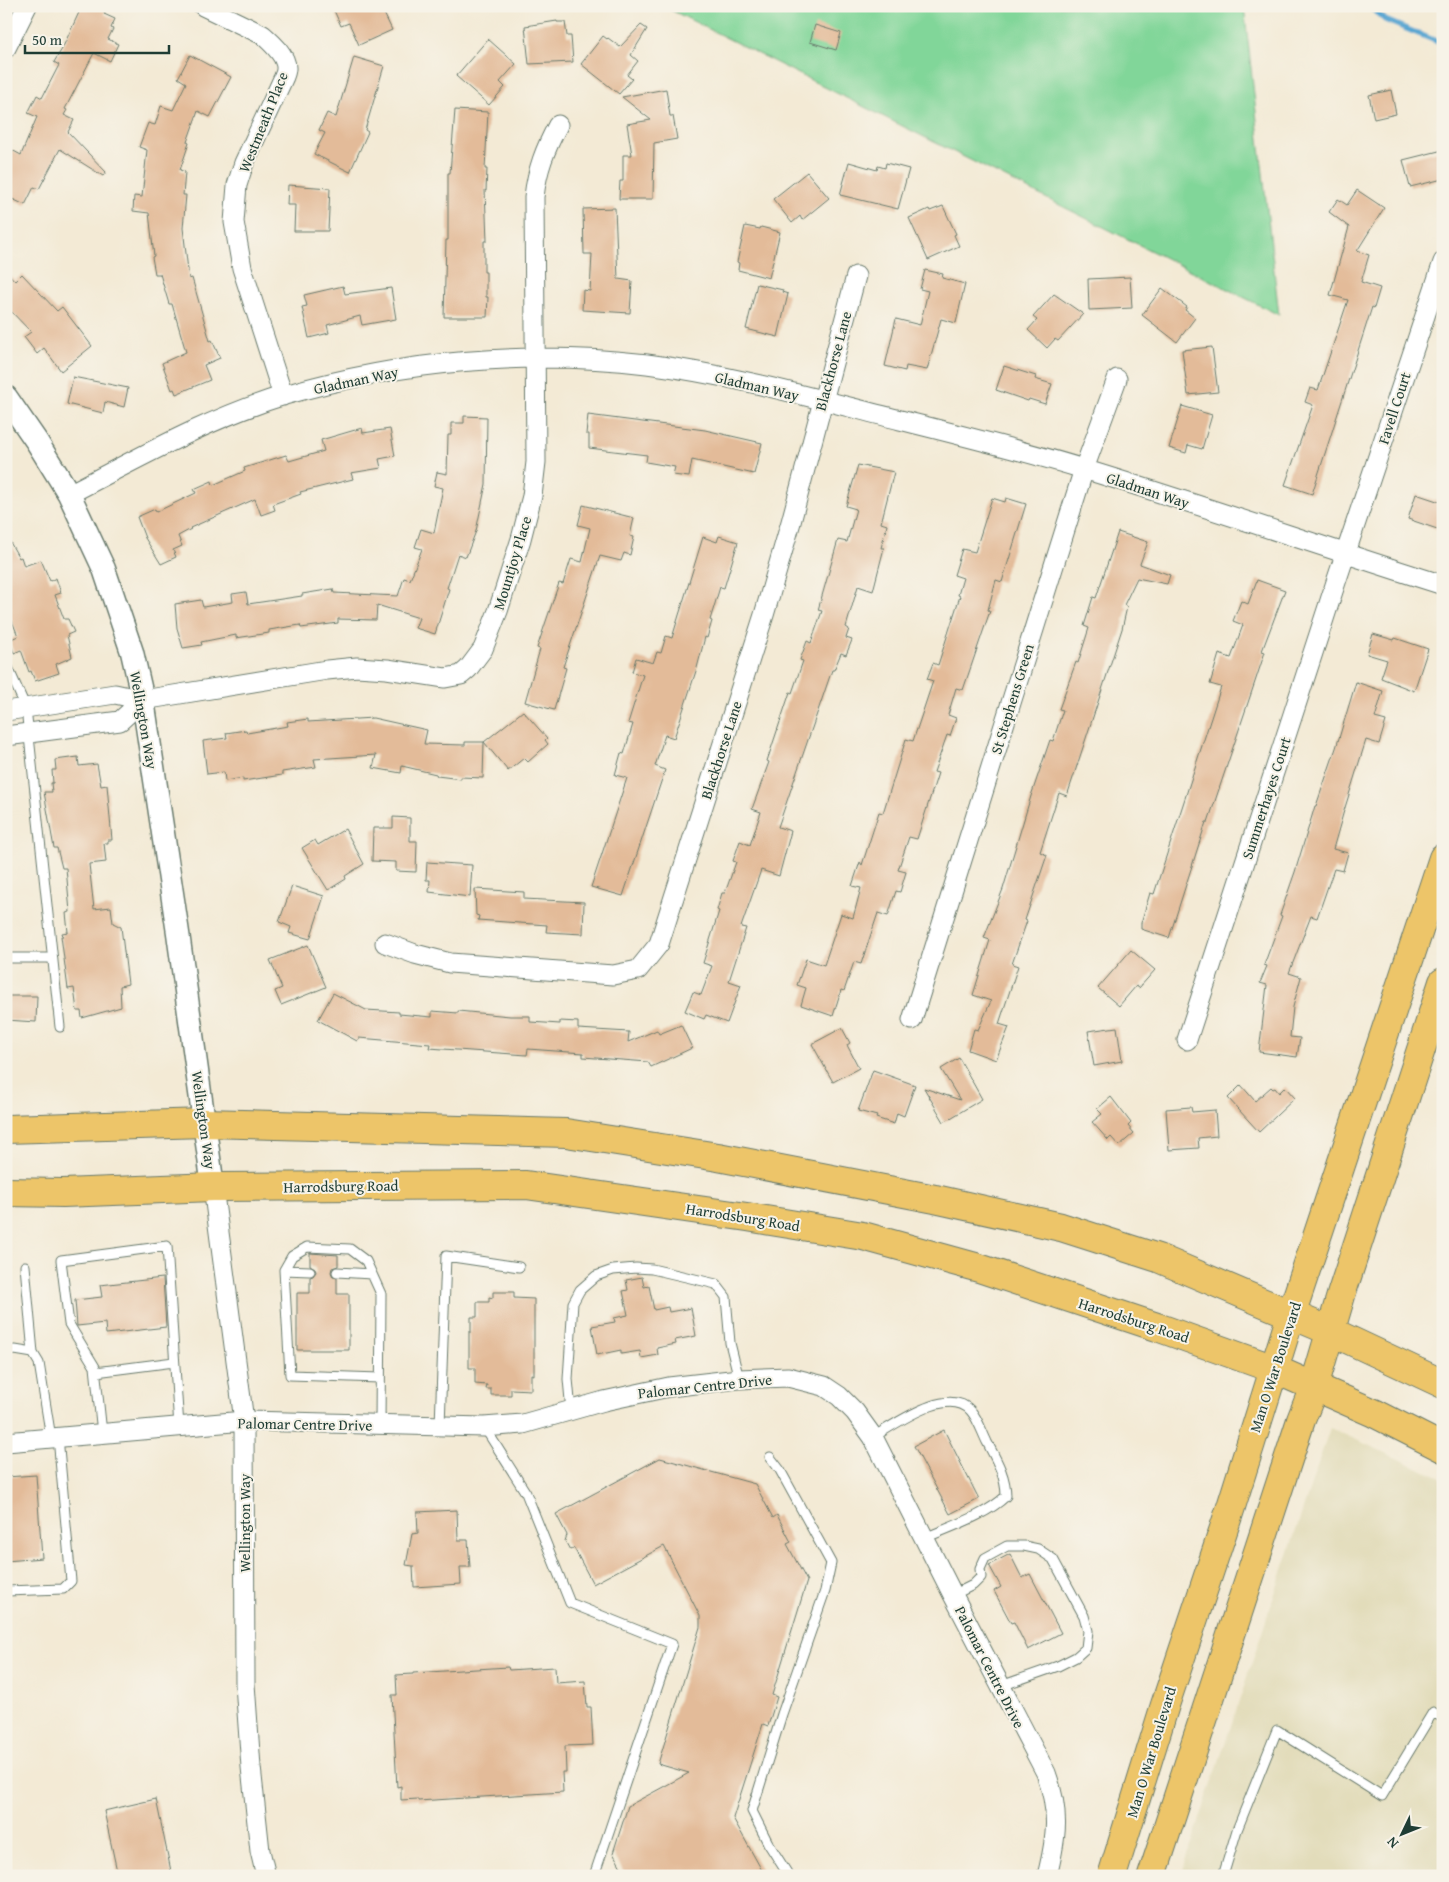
<svg xmlns="http://www.w3.org/2000/svg" width="1449" height="1882" viewBox="0 0 1449 1882" font-family="'Gentium Book Plus',serif">
	<style>
		.built { fill: #e2dcba }
		.green { fill: #81d699; stroke: #508a66 }
		.lines { fill: none; stroke-linecap: round; stroke-linejoin: round }
		.stream { stroke: #58a6d1; stroke-width: 5.5 }
		.building { fill: #e3bb99 }
		.service-casing { stroke: #697a6c; stroke-width: 11 }
		.minor-casing { stroke: #697a6c; stroke-width: 21 }
		.tertiary-casing { stroke: #697a6c; stroke-width: 25 }
		.primary-casing { stroke: #697a6c; stroke-width: 30 }
		.service { stroke: #fff; stroke-width: 9 }
		.minor { stroke: #fff; stroke-width: 19 }
		.tertiary { stroke: #fff; stroke-width: 22 }
		.primary { stroke: #edc569; stroke-width: 28 }
		.labels { text-anchor: middle; dominant-baseline: central; stroke-width: 4; stroke-linejoin: round; paint-order: stroke }
		.street-label { font-size: 15px; fill: #1f3d34; stroke: #f7f3e8 }
	</style>
	<rect width="100%" height="100%" fill="#f7f3e8"/>
	<filter id="ink" filterUnits="userSpaceOnUse"><feTurbulence type="fractalNoise" baseFrequency=".02" numOctaves="2"/><feDisplacementMap in="SourceGraphic" scale="10" xChannelSelector="R" yChannelSelector="G"/><feConvolveMatrix kernelMatrix="1 2 1 2 8 2 1 2 1" color-interpolation-filters="sRGB"/></filter>
	<filter id="wash" filterUnits="userSpaceOnUse"><feTurbulence type="fractalNoise" baseFrequency=".0096" numOctaves="4" result="noise"/><feDisplacementMap in="SourceGraphic" scale="20" xChannelSelector="R" yChannelSelector="G"/><feGaussianBlur stdDeviation="1.12" result="paint"/><feColorMatrix in="noise" values="0 0 0 0 0 0 0 0 0 0 0 0 0 0 0 0 0 1.4 0 .05"/><feComposite in="paint" operator="in"/></filter>
	<g filter="url(#wash)">
		<rect width="100%" height="100%" fill="#f3ead5"/>
		<path class="built" d="M1330,1428L1443,1479V1876H1181Z"/>
		<path class="green" d="M663,6H1244L1279,315Z"/>
		<g class="lines">
			<path class="stream" d="M1369,6L1385,20L1443,44"/>
		</g>
		<g id="blocks">
			<path class="building" d="M82,6H108L104,14L115,19L111,28L113,29L108,39L118,44L110,61L94,53L65,109L67,110L64,115L74,120L68,132L106,172L103,176L60,149L39,189L34,187L25,205L6,196V157L10,149L21,155L37,117L28,113L37,95L42,98L59,65L54,62L62,49Z
				M332,6H384L381,7L392,30L359,45L349,23L341,26Z
				M557,21V22H565L567,36H571L573,62L529,64L525,26Z
				M641,25L647,29L631,55L638,61L627,75L632,79L619,94L581,64L603,36L607,39L608,38L620,47Z
				M815,25L841,33L836,50L810,42Z
				M488,39L516,64L500,82L505,87L489,105L456,76Z
				M190,55L231,77L210,117L198,111L187,142L189,143L180,170L185,172L183,195H186L183,228L189,279L192,278L210,341L212,340L220,358L204,365L210,380L176,394L174,389L172,390L162,363L186,352L172,304H169L160,274H155L152,257L154,256L149,213L133,211L134,196L142,197L147,150L139,147L148,123L155,125L161,106L173,110L186,83L178,78Z
				M354,57L384,66L365,130L368,132L350,172L314,154L325,133L319,130L327,113L336,117Z
				M666,89L670,116H673L677,139L654,143L653,199H619L620,181H623V155H632L627,124L651,120L622,97Z
				M1391,90L1396,114L1374,119L1369,95Z
				M455,110L488,112L485,169H487L486,191L485,190L487,241H484V272H486V297H488L487,317H444L446,240H448V173H450Z
				M1443,150V179L1410,187L1403,160Z
				M849,162L877,170L878,166L885,168L886,163L909,169L898,209L840,195Z
				M807,172L829,198L802,220L800,216L792,223L773,199Z
				M288,185L330,188L328,231H294L295,205H287Z
				M1357,190L1384,208L1357,251L1369,255L1361,282L1380,288L1374,308L1372,307L1312,494L1285,485L1313,405L1305,402L1310,388L1318,390L1348,300L1330,295L1349,227L1329,212L1338,199L1347,205Z
				M943,206L956,234L954,235L959,246L928,260L909,218L929,209L930,211Z
				M615,208L618,279L632,281L630,313L582,310L583,290L590,291L592,254H584L583,209Z
				M745,226L760,229L761,227L780,232L769,278L738,270L739,263L737,262Z
				M925,270L943,274L942,278L965,284L956,323L941,319L927,370L906,366L905,371L885,366L896,319L920,325L928,291L920,289Z
				M6,271L15,281L22,274L57,311L62,307L92,346L61,371L44,348L37,354L24,337L31,332L6,306Z
				M1130,277L1132,308L1089,310L1088,279Z
				M757,284L783,290L782,292L788,294L778,337L746,329Z
				M343,286L345,294L391,288L396,319L362,325L360,316L327,325L329,333L309,338L302,307L307,306L304,295Z
				M1162,288L1187,307L1185,310L1195,318L1177,342L1142,315Z
				M1054,294L1083,314L1058,341L1055,339L1047,348L1028,330L1037,320L1033,317Z
				M1212,347L1218,392L1188,395L1182,350Z
				M1004,366L1036,376L1035,379L1052,384L1045,404L1029,399L1028,401L996,390Z
				M73,377L128,388L124,407L105,402L103,413L67,404Z
				M1182,406L1212,415L1202,449L1188,445L1186,453L1169,448Z
				M588,415L705,430L762,443L754,474L692,460L689,477L673,475L675,467L646,462L647,455L589,448V434H586Z
				M464,416L487,417L486,484L476,531L466,557L458,554L447,588L449,589L435,634L415,628L419,618L377,605L376,620L338,619V623L301,628L300,625L269,630V633L236,638V635L201,642L202,645L183,648L177,628L175,604L201,600L203,607L233,602L232,594L246,592L248,604L302,596V594L333,589L334,593L398,596L404,578L410,580L422,549L415,547L421,529L434,533L443,488L434,486L437,472L447,474L448,435H451V423H464Z
				M362,428L363,433L390,429L395,456L379,459L381,468L351,473L353,479L300,492L301,494L273,504L275,510L261,515L255,499L190,528L191,529L178,536L182,546L173,550L176,557L161,564L145,538L137,517L155,509L156,512L196,493L194,489L212,481L213,485L245,471L244,468L286,455L289,461L324,451L321,440Z
				M858,465L894,472L881,523L887,525L881,548H884L873,591L858,586L846,627L849,629L846,638L852,640L846,655L841,653L834,670H832L778,827L791,831L779,876L761,870L741,927L746,928L729,981L741,985L727,1023L706,1015L704,1019L685,1011L693,992L701,995L712,966L703,963L719,911L717,910L722,893H725L736,862L733,861L740,841L750,845L761,812L752,809L769,762L767,761L790,692L792,693L803,661L800,660L807,641L811,643L822,611L818,610L838,540L847,542L856,509L846,506Z
				M1416,494L1443,503V531L1408,519Z
				M992,498L1005,502L1006,498L1026,504L1002,582L996,580L988,610L990,611L963,690L956,688L948,715L956,718L950,736L947,735L934,772L938,773L917,839L909,837L898,870L906,872L900,892L896,891L888,916L878,913L861,964L854,962L844,991L841,990L833,1016L801,1005L806,988L797,985L806,959L824,965L841,914L853,918L861,888L852,886L860,862L862,865L879,812L883,813L906,739L913,741L933,681L927,679L933,663L938,665L960,596L958,595L963,578L954,575L962,549L975,552Z
				M583,505L634,518L630,536L634,537L630,555L624,553L621,561L600,556L563,667L566,668L554,710L525,702L540,649L537,648L559,583L563,584L571,559L582,562L590,528L578,525Z
				M1118,532L1148,542L1140,564L1170,575L1167,584L1137,578L1124,605L1127,607L1122,629L1067,796L1059,793L1040,852L1047,855L1025,920L1027,921L1012,964L1018,966L999,1024L1009,1027L996,1060L968,1050L974,1029L978,1030L991,1001L973,995L990,940L984,938L1003,889L1031,796L1050,740L1053,741L1063,710L1059,709L1076,662L1078,663L1089,628L1084,626L1093,597L1096,598Z
				M6,535L19,558L21,557L24,566L41,560L50,581L56,578L61,593L55,595L64,619H68L74,632L67,635L72,657L56,664L59,673L35,681L31,671L29,672L21,650L14,653L9,640L18,636L6,606Z
				M719,536L738,542L724,588L720,587L710,620L712,621L707,638L705,637L697,668L674,738L665,735L655,766L665,770L623,896L591,887L627,778L615,775L621,753L624,754L633,724L628,723L643,675L632,672L636,658L653,663L657,652L661,653L666,636L672,638L703,537L717,542Z
				M1257,580L1285,590L1262,651L1265,652L1208,822H1206L1169,938L1141,929V923L1150,893L1154,894L1221,687L1210,684L1219,654L1231,658L1243,625L1233,621L1241,601L1248,604Z
				M1373,634L1394,640L1395,638L1428,649L1414,691L1381,678L1387,660L1367,654Z
				M1356,682L1383,691L1375,718L1386,721L1379,744L1366,740L1343,814L1333,849L1348,853L1343,871L1334,869L1317,918L1311,916L1289,973L1301,977L1293,1007L1290,1037L1300,1038L1297,1057L1259,1052L1267,985L1260,983L1267,966L1264,965L1282,916L1280,915L1295,872L1315,806H1316L1336,748Z
				M523,711L547,738L545,740L548,744L528,762L524,758L508,771L484,742Z
				M373,718L427,730L424,744L465,745V742H484L483,778L461,777V779L437,776L436,774L402,766L401,773L373,768L376,755L314,759L316,767L282,772V775L243,781V778L225,781L224,772L207,774L203,741L227,738L226,733L246,730L247,733L288,726L287,722L308,719V722Z
				M78,757L79,766L97,764L101,786L107,785L112,840H108V843H104L106,862L89,864L94,909L111,907L113,923L121,927L128,984L120,986L121,1007L82,1018L81,1011H77L74,988L68,989L61,936H63L62,933L68,932L66,913L70,912L66,868H62L57,848H54L44,792H52L51,783H53L52,770H56L55,760Z
				M393,817L410,818V841H417L416,872L396,871V862L372,861L373,828H393Z
				M345,829L364,864L345,876L346,879L328,890L302,848L315,840L318,845Z
				M427,862L472,865L470,897L429,892L430,880H426Z
				M292,886L324,896L310,939L289,933L291,927L279,922Z
				M475,889L524,892V899L584,902L583,934L546,932L547,925L478,920L479,916L476,915Z
				M308,945L326,987L281,1005L275,991L282,988L270,960Z
				M1131,950L1155,970L1139,988L1136,986L1119,1006L1098,988Z
				M333,993L366,1010L399,1012V1014L432,1017V1011L458,1013V1011L510,1016H530V1022L560,1024V1021L578,1022V1029L629,1032L628,1042L657,1030L659,1034L681,1025L692,1048L651,1067L648,1062L583,1057V1053L528,1049L527,1055L429,1048L430,1044L359,1038L357,1041L318,1020Z
				M6,996H37L36,1022L6,1020Z
				M1117,1027L1122,1061L1094,1066L1088,1031Z
				M842,1028L850,1043L847,1045L859,1068L833,1082L812,1044Z
				M959,1058L982,1099L944,1122L924,1088L960,1100L941,1069Z
				M873,1070L915,1085L904,1116L897,1113L894,1124L876,1118L877,1116L858,1111Z
				M1241,1085L1255,1101L1271,1087L1273,1089L1275,1088L1279,1093L1285,1087L1295,1098L1259,1132L1228,1098Z
				M1111,1097L1131,1123L1128,1126L1134,1133L1119,1146L1111,1137L1108,1140L1092,1122L1102,1114L1097,1109Z
				M1191,1107L1192,1112L1215,1110L1217,1136L1198,1138L1199,1148L1169,1150L1166,1109Z
				M310,1253L338,1255V1266L332,1268L331,1272L333,1277L337,1278V1294H349V1350H297V1293H310V1277L313,1276L316,1272L315,1268L310,1265Z
				M642,1277L644,1287L649,1286L654,1310L668,1307L669,1312L691,1308L696,1336L675,1340L676,1344L657,1348L658,1355L641,1358L640,1351L621,1354V1350L597,1355L592,1326L615,1322L614,1318L628,1315L623,1291L628,1290L626,1280Z
				M163,1278L166,1327L106,1334L105,1323L77,1326L75,1300L102,1297L100,1285Z
				M493,1292H514V1298L534,1299V1375L531,1374V1390L511,1389V1395H491V1389H486L487,1385L475,1384V1368H469V1332H471V1317H477V1302H489V1297L493,1298Z
				M944,1430L979,1499L950,1514L914,1446Z
				M660,1458L755,1484L773,1518L777,1515L791,1542L787,1544L807,1581L772,1695L777,1697L768,1726L763,1724L733,1818L765,1876H626L613,1853L628,1806L689,1773L658,1764L700,1627V1616L664,1546L593,1584L574,1548L570,1550L565,1541L567,1535L556,1514Z
				M36,1475L42,1558L6,1561V1477Z
				M457,1510L458,1540H468L470,1567H460L461,1584L414,1587L413,1566L406,1565L412,1534L418,1533L417,1512Z
				M1010,1554L1022,1578L1030,1574L1061,1633L1028,1650L1014,1622L1011,1623L994,1591L1001,1587L989,1565Z
				M508,1667L509,1670L555,1667L556,1683L585,1681L587,1707H591L593,1745L565,1746L566,1772H562L563,1792L418,1801V1799L401,1800V1786L397,1787L392,1695H397L396,1675L413,1674V1673Z
				M156,1799L172,1876H118L104,1811Z"/>
		</g>
	</g>
	<g filter="url(#ink)">
		<use href="#blocks" fill-opacity="0" stroke="#697a6c" stroke-width="1"/>
		<g class="lines">
			<g class="service-casing">
				<path id="service" d="M6,663L26,708L60,1027
					M6,958H52
					M25,1266L33,1353
					M284,1270L310,1271
					M337,1272L372,1274
					M6,1351L15,1350L33,1353L39,1363L51,1438
					M96,1372L174,1362
					M571,1411L568,1379L573,1303L580,1290L596,1276L613,1270L636,1268L652,1269L716,1284L726,1297L730,1343L739,1379
					M380,1425L381,1294L366,1261L350,1249L307,1247L292,1256L284,1270L290,1375L380,1378
					M440,1426L446,1256L519,1267
					M485,1428L526,1493L570,1603L672,1644L594,1876
					M102,1433L95,1367L69,1324L61,1260L167,1246L179,1427
					M873,1437C896,1424 948,1385 971,1411C978,1419 982,1432 987,1442C996,1459 1006,1476 1006,1496C985,1516 952,1526 925,1538
					M770,1457L780,1470L831,1563L825,1591L782,1714L752,1811L768,1843L789,1876
					M6,1591L63,1589L71,1581L58,1437
					M953,1595L973,1585L981,1577L980,1569L985,1558L1007,1546H1024L1038,1549L1053,1559L1084,1616L1088,1631L1086,1648L1076,1657L1058,1666L1001,1686
					M1223,1876L1237,1830L1277,1730L1382,1796L1433,1712L1443,1718"/>
			</g>
			<g class="minor-casing">
				<path id="minor" d="M203,6L263,35C272,43 287,56 286,69C286,73 284,77 282,81L244,163L237,185L234,222L242,268L283,396
					M6,48L27,6
					M69,494C139,458 209,418 285,395C401,361 527,350 647,364C733,375 817,399 900,420C960,435 1021,450 1080,468C1202,505 1322,547 1443,585
					M6,711L115,694L143,700L327,670L357,667L387,669L445,678L461,675L468,669L483,649L498,611L521,539L532,496L536,462L534,197C537,170 545,149 558,125
					M6,736L120,721L143,700
					M385,943L415,954L450,963L613,975L638,970L659,944L764,615L791,522L856,276
					M912,1020L1084,469L1117,379
					M1187,1040L1336,582L1443,262
					M213,1187L244,1421L245,1684L251,1767L260,1851L266,1876
					M6,1442L244,1421L484,1427L523,1424L604,1401L669,1387L739,1379L788,1377L824,1386L839,1396L855,1412L873,1437L953,1595L1046,1773C1060,1812 1057,1836 1047,1876"/>
			</g>
			<g class="tertiary-casing">
				<path id="tertiary" d="M6,397L37,442L69,494L104,569L132,652L143,700L178,933L213,1187"/>
			</g>
			<g class="primary-casing">
				<path id="primary" d="M6,1129L205,1123L566,1133L718,1157L935,1199L1061,1227L1158,1258L1330,1331L1443,1384
					M6,1192L63,1193L213,1187L526,1185L747,1217L863,1236L979,1268L1157,1327L1274,1369L1374,1413L1443,1448
					M1112,1876L1165,1705L1230,1510L1291,1315L1443,858
					M1152,1876L1301,1420L1314,1387L1342,1292L1443,982"/>
			</g>
			<use href="#service" class="service"/>
			<use href="#minor" class="minor"/>
			<use href="#tertiary" class="tertiary"/>
			<use href="#primary" class="primary"/>
		</g>
	</g>
	<g class="labels">
		<g class="street-label">
			<text transform="translate(263 122) rotate(-68)">Westmeath Place</text>
			<text transform="translate(833 361) rotate(-75)">Blackhorse Lane</text>
			<text transform="translate(356 380) rotate(-12)">Gladman Way</text>
			<text transform="translate(757 386) rotate(13)">Gladman Way</text>
			<text transform="translate(1394 408) rotate(-72)">Favell Court</text>
			<text transform="translate(1148 490) rotate(18)">Gladman Way</text>
			<text transform="translate(512 563) rotate(-73)">Mountjoy Place</text>
			<text transform="translate(1012 699) rotate(-73)">St Stephens Green</text>
			<text transform="translate(144 720) rotate(80)">Wellington Way</text>
			<text transform="translate(721 750) rotate(-72)">Blackhorse Lane</text>
			<text transform="translate(1266 798) rotate(-72)">Summerhayes Court</text>
			<text transform="translate(204 1120) rotate(82)">Wellington Way</text>
			<text transform="translate(341 1186) rotate(-1)">Harrodsburg Road</text>
			<text transform="translate(743 1217) rotate(9)">Harrodsburg Road</text>
			<text transform="translate(1134 1320) rotate(18)">Harrodsburg Road</text>
			<text transform="translate(1275 1367) rotate(-72)">Man O War Boulevard</text>
			<text transform="translate(705 1386) rotate(-6)">Palomar Centre Drive</text>
			<text transform="translate(305 1424) rotate(1)">Palomar Centre Drive</text>
			<text transform="translate(244 1523) rotate(-90)">Wellington Way</text>
			<text transform="translate(990 1667) rotate(63)">Palomar Centre Drive</text>
			<text transform="translate(1151 1752) rotate(-73)">Man O War Boulevard</text>
		</g>
	</g>
	<rect width="1449" height="1882" fill="none" stroke="#f7f3e8" stroke-width="25"/>
	<g transform="translate(1402 1834) rotate(227)" stroke="#f7f3e8" stroke-width="4" paint-order="stroke">
	<path d="M0-4L9 19L0 12L-9 19Z" fill="#1f3d34"/>
	<text y="-8" font-size="14" font-weight="bold" text-anchor="middle" fill="#1f3d34">N</text>
	</g>
	<path d="M25 45v8h144v-8" fill="none" stroke="#1f3d34" stroke-width="2.5"/>
	<text x="32" y="45" font-size="15" fill="#1f3d34" stroke="#f7f3e8" stroke-width="4" paint-order="stroke">50 m</text>
</svg>
